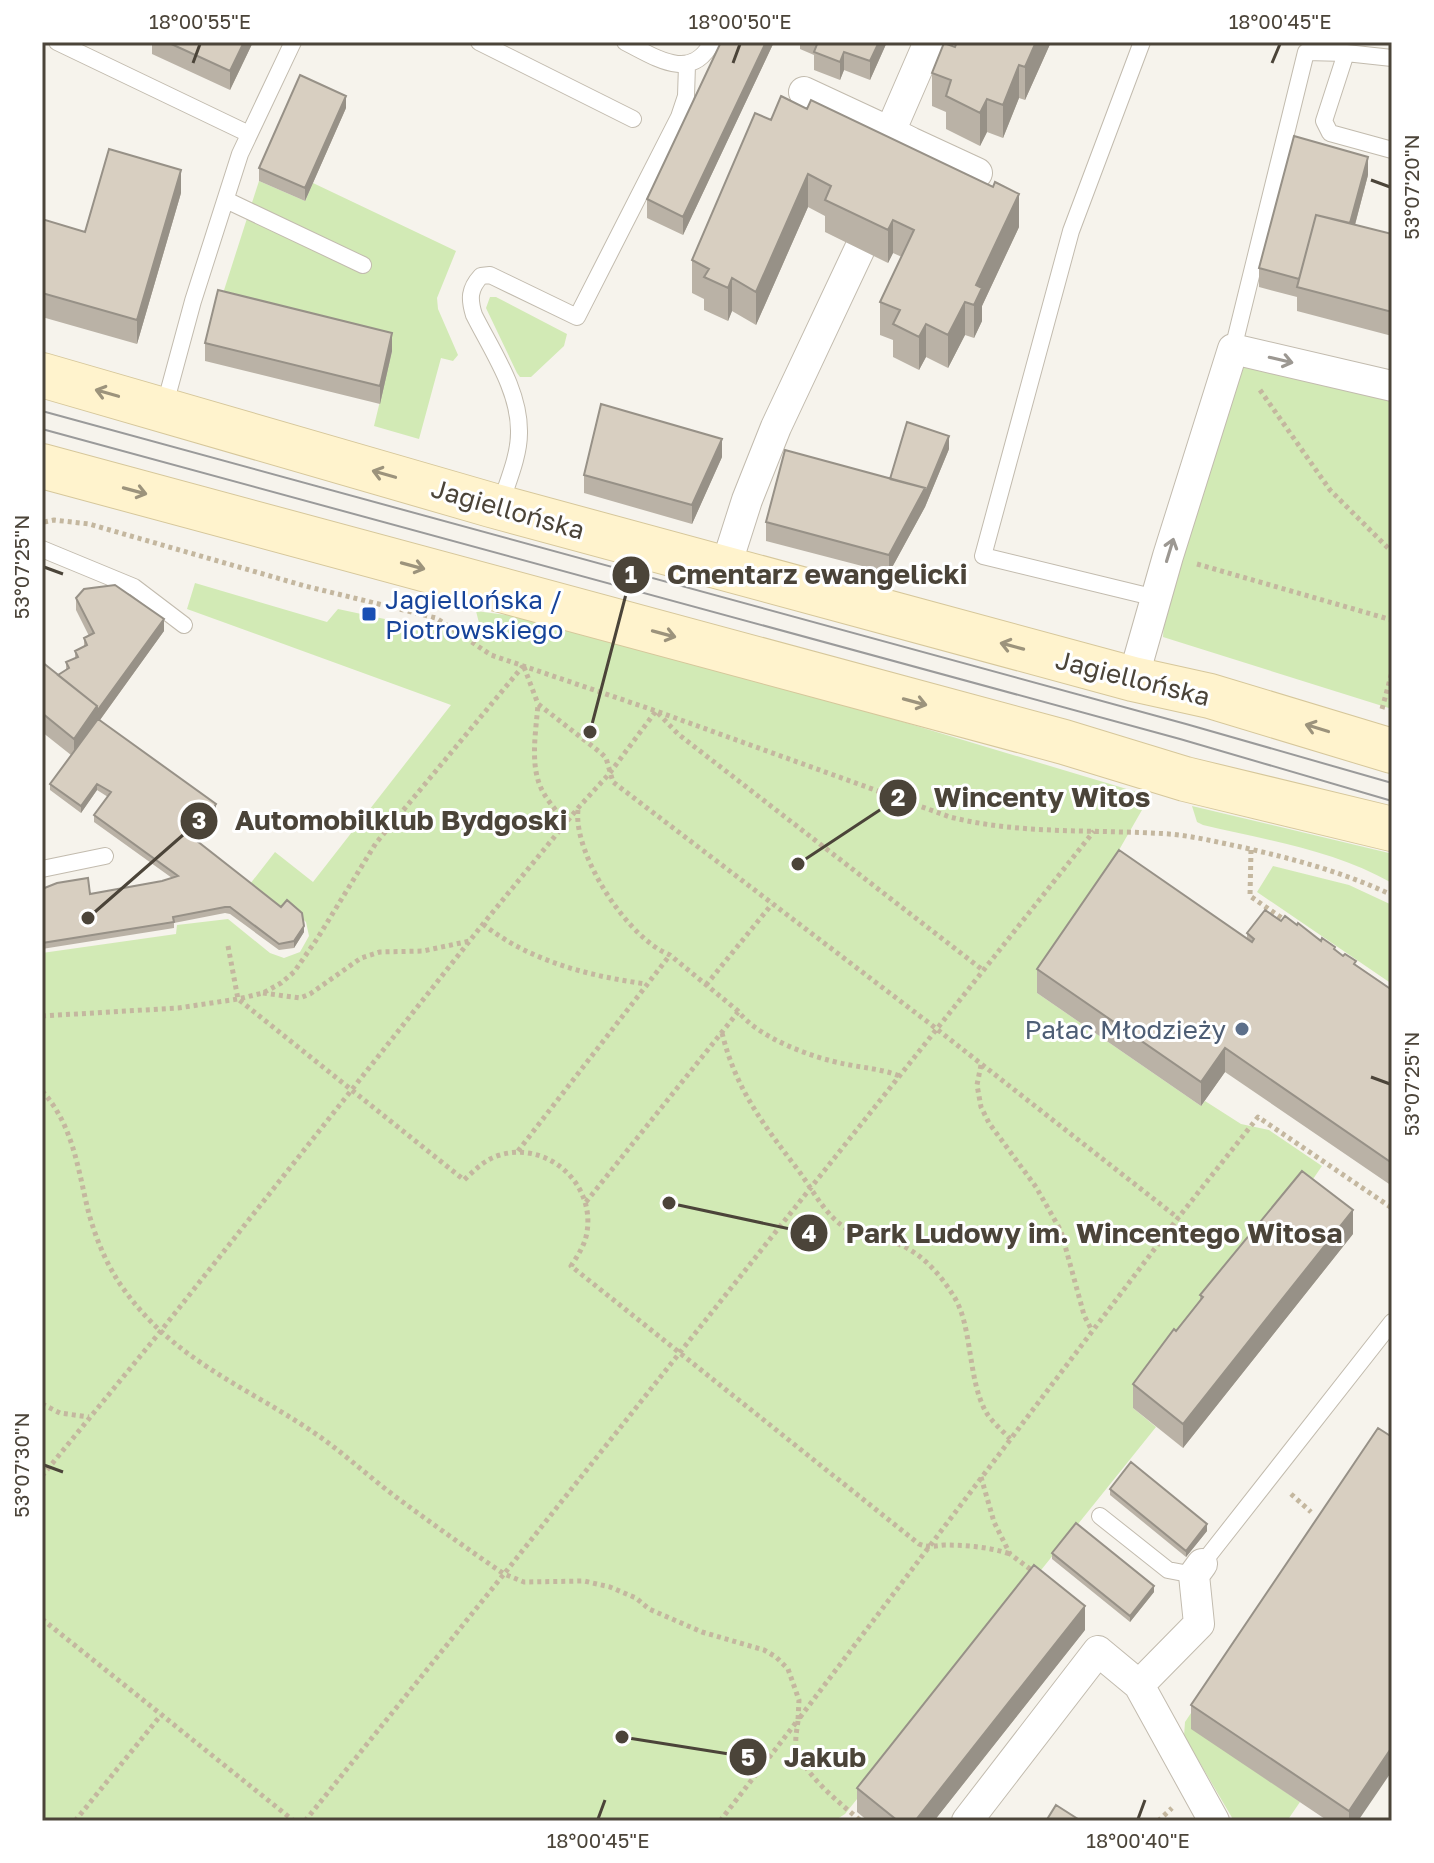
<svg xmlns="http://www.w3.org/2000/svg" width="1434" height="1863" viewBox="0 0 1434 1863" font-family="'Golos Text',sans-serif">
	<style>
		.green { fill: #d2eab5 }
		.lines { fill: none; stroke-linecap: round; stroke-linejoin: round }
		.lane-casing { stroke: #c2bbae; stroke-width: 18 }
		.street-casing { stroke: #c2bbae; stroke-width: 32 }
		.secondary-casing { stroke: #d6c79b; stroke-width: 46 }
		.path { stroke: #c4b79f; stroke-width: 5; stroke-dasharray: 4 4; stroke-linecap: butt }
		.lane { stroke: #fff; stroke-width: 16 }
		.street { stroke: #fff; stroke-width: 30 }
		.secondary { stroke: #fff3cd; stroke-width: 44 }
		.tram { stroke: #9a9a9a; stroke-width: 2 }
		.wall { fill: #bab2a6 }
		.shaded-wall { fill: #979187 }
		.building { fill: #d8cfc1; stroke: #979187; stroke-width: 2 }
		.oneway { stroke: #9c9892 }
		.oneway2 { stroke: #9c937c }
		.ticks { fill: none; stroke: #4b4439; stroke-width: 3 }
		.transit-dot { fill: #1a4fb4; stroke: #fff; stroke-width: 3 }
		.service-dot { fill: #5c6f8a; stroke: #fff; stroke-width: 3 }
		.labels { text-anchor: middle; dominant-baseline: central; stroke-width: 6; stroke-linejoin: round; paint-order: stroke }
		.street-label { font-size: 26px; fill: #4b4439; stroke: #fff }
		.transit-label { font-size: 26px; fill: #164399; stroke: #fff; text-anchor: start }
		.service-label { font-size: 26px; fill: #4e5e75; stroke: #fff; text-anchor: end }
		.leader { fill: none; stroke: #4b4439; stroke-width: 3 }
		.callout-dot { fill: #4b4439; stroke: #fff; stroke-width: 3 }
		.mark-label { font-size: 24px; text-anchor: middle; font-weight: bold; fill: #fff }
		.callout-label { font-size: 28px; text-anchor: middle; font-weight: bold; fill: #4b4439; stroke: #fff; stroke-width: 6; stroke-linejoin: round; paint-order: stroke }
		.neatline { fill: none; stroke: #4b4439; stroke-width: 3 }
		.ticks-label { font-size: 20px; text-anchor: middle; fill: #4b4439 }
	</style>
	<rect width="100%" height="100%" fill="#f6f3ec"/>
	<path class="green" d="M259,181L305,201L313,183L456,251L437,298L438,309L458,355L453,361L441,358L419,439L374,426L392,351L218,309Z
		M490,297H496L567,334L564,346L531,377H520L517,373L486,308Z
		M1233,349L1392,386V709L1163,637L1168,556Z
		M195,583L327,622L338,609L408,624L482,635L476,611L577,624L1150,796L1037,993L1201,1106L1205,1101L1241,1124L1269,1130L1322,1166L1302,1195L1133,1408L1156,1427L845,1814L834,1821H42V953L176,934L177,925L228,919L270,953L284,958L300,952L309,936L306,922L286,903L281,908L250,884L275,852L313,882L451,705L187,609Z
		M1192,806L1389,853L1392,855V883C1334,850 1267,840 1203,825L1197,822Z
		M1273,866L1349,885L1392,905V984L1257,892Z
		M1368,1449L1192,1728L1300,1802L1287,1821H1234L1184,1736L1185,1722Z"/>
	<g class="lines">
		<g class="lane-casing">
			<path id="lane" d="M57,42L249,134
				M479,42L633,119
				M625,42C655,57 691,83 712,42
				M1142,42L1071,231L983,556L1156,598
				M1392,150L1330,133L1324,121L1346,53L1392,58
				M226,200L363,265
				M1233,349L1306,52L1346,53
				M164,408L193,301L240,154L293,42
				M500,506C507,483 519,457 519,433C520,391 492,351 474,315C469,299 469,289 481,276L490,275L577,317L679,117L686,96L687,65
				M42,549L134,587L184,625
				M42,869L105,856
				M1100,1516L1168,1570L1194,1575
				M1202,1564L1392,1322"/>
		</g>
		<g class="street-casing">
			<path id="street" d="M804,92L890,132
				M910,142L977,173
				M725,569L747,500L776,427L910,142L890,132L929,42
				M1133,679L1168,556L1233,349L1392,386
				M1202,1564L1194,1575L1199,1624L1139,1685L1214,1821
				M967,1821L1098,1651L1139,1685"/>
		</g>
		<g class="secondary-casing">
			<path id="secondary" d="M42,375L491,505L1133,679L1210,696L1392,751
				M42,466L1064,742L1185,779L1392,829"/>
		</g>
		<path class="path" d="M1260,390L1330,490L1392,552
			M44,522L54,520L89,524L305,586L436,618L491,655L656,711L950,817C1021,835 1096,829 1169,834C1193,836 1217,842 1241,847C1294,859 1343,872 1392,895
			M1197,564L1392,620
			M524,667L538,704
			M1382,709L1392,672
			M578,810C573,854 628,939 670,955L738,1011C758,1038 813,1058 845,1064C864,1068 882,1069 900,1076
			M565,823C558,812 549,803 543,792C529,767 536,732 538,704L601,753L606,758L613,782L929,1023L1178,1218
			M1251,850L1250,896L1286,921
			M483,924C529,961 589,976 646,984
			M228,946L238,999L464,1180C475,1170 485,1159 500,1155C547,1141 595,1183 587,1232C585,1245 578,1255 571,1266L919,1544C929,1548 934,1546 944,1545C966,1545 989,1547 1010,1554
			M706,985L772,904
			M263,993L300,998L310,994L361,958L380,952L423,951L470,941
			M42,1016L178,1008L238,999L263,993L281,983L294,972L317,939L376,843L523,666
			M722,1033C736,1090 764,1125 798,1170C813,1190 823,1212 844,1227C860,1240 876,1238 895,1243C920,1251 940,1274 953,1295C973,1325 967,1378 986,1412C992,1422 1003,1431 1010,1439
			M981,1065L977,1085L981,1107L989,1123L1036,1187L1061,1231L1084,1315L1092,1331
			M42,1091C74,1126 78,1171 89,1214C97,1242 108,1268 125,1291C176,1361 245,1386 313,1432C344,1453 370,1478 400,1500C434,1525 469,1550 504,1574L1094,831
			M518,1151L670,955
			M586,1202L738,1012
			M42,1404L60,1413L89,1417
			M42,1476L160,1332L483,924L578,808L609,774L656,711L678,734L984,971
			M981,1477L994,1522L1010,1554L1034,1572
			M1291,1494L1311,1512
			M42,1619L294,1821
			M798,1721C797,1729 795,1738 796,1746C801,1773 841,1804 861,1821
			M75,1821L161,1715
			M305,1821L504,1574L524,1582L584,1581L610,1587L636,1598L649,1609L702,1632L764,1650L776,1657L788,1669L799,1700L798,1720L1178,1218L1258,1117L1392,1208
			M720,1821L798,1720
			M1158,1821L1172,1808"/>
		<use href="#lane" class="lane"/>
		<use href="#street" class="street"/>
		<use href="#secondary" class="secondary"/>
		<path class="tram" d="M42,411L1186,724L1392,783
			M42,429L1180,739L1392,801"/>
	</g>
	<path class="wall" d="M152,42H253L230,90L152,54Z
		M721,42H774L683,235L647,218V199Z
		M800,42H887L870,80L844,70L840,80L814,70V55L800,49Z
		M957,42H1051L1025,100L1019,98L1003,138L987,132L980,146L946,129V112L932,106V73L955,47Z
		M346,108L305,201L259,181V168Z
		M755,113L1019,227L982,306V321L974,338L965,335L948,368L926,357L919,370L893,357V340L880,335V302L902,257L893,253L888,263L825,232V216L808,207L756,325L732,311L728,321L704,310V299L692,293V260Z
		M1368,175L1355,225L1392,234V336L1297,311V297L1259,287V268Z
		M181,193L137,344L42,317V203V219L85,232Z
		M205,343L392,351L380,404L205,361Z
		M949,449L925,507L889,573L766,541V522L890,479Z
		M722,457L692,524L584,493V475Z
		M76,598L164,631L100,720L216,810L194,839L304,932L294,948L279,950L230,914L225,913L174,923V928L42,949V889L90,894L162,881L172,878L94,822V815L108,797L97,790L81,813L50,790V784L71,755L42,732V662L58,675L66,670V662L75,658V651L84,647V638L89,636L76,610Z
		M1281,921L1321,941L1392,990V1186L1225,1072L1201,1106L1037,993V969L1247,938V933Z
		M1353,1234L1183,1448L1133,1408V1384L1200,1300V1295Z
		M1392,1437L1358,1821H1328L1191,1729V1705Z
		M1110,1489L1207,1531L1186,1557L1110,1495Z
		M1052,1553L1154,1592L1130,1622L1052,1559Z
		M1085,1630L934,1821H868L857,1812V1788Z"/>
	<path class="shaded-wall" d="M244,42H253L230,90V71Z
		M766,42H774L683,235V217Z
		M879,42H887L870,80V61Z
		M1036,42H1051L1025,100V67Z
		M844,52V70L840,80V62Z
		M1019,65V98L1003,138V105Z
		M346,96V108L305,201V188Z
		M987,99V132L980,146V113Z
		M1368,157V175L1349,247V228Z
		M181,170V193L137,344V320Z
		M808,174V207L756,325V292Z
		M1019,194V227L982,306V321L974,338V305L976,285Z
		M893,220V253L888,263V230Z
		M732,278V311L728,321V288Z
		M965,302V335L948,368V335Z
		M926,324V357L919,370V337Z
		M392,333V351L380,404V386Z
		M949,436V449L925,507L889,573V555Z
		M722,439V457L692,524V505Z
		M164,619V631L97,724V711Z
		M97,706V724L74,757V739Z
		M97,784V790L81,813V806Z
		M216,804V810L192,843V837Z
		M304,926V932L294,948V941Z
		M1225,1048V1072L1201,1106V1082Z
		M1353,1210V1234L1183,1448V1424Z
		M1207,1524V1531L1186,1557V1551Z
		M1154,1586V1592L1130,1622V1616Z
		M1085,1606V1630L934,1821H915Z
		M1392,1747V1771L1358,1821H1349V1811Z"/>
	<path class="building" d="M167,42H244L230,71Z
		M721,42H766L683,217L647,199Z
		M818,42H879L870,61L844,52L840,62L814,52Z
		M957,42H1036L1025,67L1019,65L1003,105L987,99L980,113L946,96L951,80L932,73L944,43L955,47Z
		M300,75L346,96L305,188L259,168Z
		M781,96L807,109L811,100L993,187L995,182L1019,194L976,285L982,288L974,305L965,302L948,335L926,324L919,337L893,324L900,310L880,302L914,230L893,220L888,230L825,200L831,186L808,174L756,292L732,278L728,288L704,277L709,269L692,260L755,113L771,120Z
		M1294,136L1368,157L1350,223L1316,215L1299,279L1259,268Z
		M109,149L181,170L137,320L42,293V219L85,232Z
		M1316,215L1392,234V312L1297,287Z
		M218,290L392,333L380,386L205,343Z
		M601,404L722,439L692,505L584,475Z
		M907,422L949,436L925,494V488L890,479Z
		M785,450L925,488L889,555L766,522Z
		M115,585L164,619L97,711V706L58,675L69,668L66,662L78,657L75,651L87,645L84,638L94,633L76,598L84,589Z
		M42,662L97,706L74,739L42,713Z
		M98,719L216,804L192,837L281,907L287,900L302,913L304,926L294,941L279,944L230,907H225L173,917L174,922L42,943V889L57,883L88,878L90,894L162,881L178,876L94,815L111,792L97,784L81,806L50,784Z
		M1119,850L1252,942L1254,939L1247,933L1265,910L1281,921L1285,916L1297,925L1298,923L1321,941L1322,938L1335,947L1334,949L1343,956L1345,954L1356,961L1354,964L1392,990V1163L1225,1048L1201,1082L1037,969Z
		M1302,1171L1353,1210L1183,1424L1133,1384L1174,1329L1176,1331L1203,1297L1200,1295Z
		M1378,1428L1392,1437V1747L1349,1811L1191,1705Z
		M1131,1462L1207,1524L1186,1551L1110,1489Z
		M1076,1523L1154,1586L1130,1616L1052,1553Z
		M1034,1565L1085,1606L915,1821H898L857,1788Z
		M1056,1805L1081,1821H1046Z"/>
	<defs><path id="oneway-shaft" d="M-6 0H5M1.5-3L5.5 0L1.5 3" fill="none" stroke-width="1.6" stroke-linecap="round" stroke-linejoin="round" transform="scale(2)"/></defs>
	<g class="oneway">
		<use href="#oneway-shaft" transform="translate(1281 360) rotate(13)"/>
		<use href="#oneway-shaft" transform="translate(1170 550) rotate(-73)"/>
	</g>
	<g class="oneway2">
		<use href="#oneway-shaft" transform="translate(107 393) rotate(-164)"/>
		<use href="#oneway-shaft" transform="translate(384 474) rotate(-164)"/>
		<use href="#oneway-shaft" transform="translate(135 491) rotate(15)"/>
		<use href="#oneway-shaft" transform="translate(413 566) rotate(15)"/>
		<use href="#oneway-shaft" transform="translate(664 634) rotate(15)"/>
		<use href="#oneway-shaft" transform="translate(1012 646) rotate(-165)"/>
		<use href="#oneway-shaft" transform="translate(915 702) rotate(15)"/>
		<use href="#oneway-shaft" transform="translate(1317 728) rotate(-163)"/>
	</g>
	<path class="ticks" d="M193,63L200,44M733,63L740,44M1272,63L1280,44M1371,180L1390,187M44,567L63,574M1371,1077L1390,1084M44,1465L63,1472M598,1819L605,1800M1138,1819L1145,1800"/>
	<rect class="transit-dot" x="361" y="606" width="16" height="16" rx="4"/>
	<circle class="service-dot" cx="1242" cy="1029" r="8"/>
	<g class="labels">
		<g class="street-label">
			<text transform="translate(508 509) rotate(16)">Jagiellońska</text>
			<text transform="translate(1133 678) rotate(14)">Jagiellońska</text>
		</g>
		<g class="transit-label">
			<text x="385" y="599">Jagiellońska /<tspan x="385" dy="30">Piotrowskiego</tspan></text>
		</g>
		<g class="service-label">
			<text x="1226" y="1029">Pałac Młodzieży</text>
		</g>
	</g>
	<path class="leader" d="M590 732L631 575M798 864L898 798M88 918L199 821M669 1203L809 1233M622 1737L748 1757"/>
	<g class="callout-dot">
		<circle cx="590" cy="732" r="8"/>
		<circle cx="798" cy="864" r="8"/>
		<circle cx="88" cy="918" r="8"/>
		<circle cx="669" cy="1203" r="8"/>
		<circle cx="622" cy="1737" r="8"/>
		<circle cx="631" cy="575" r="20"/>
		<circle cx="898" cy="798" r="20"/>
		<circle cx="199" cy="821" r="20"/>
		<circle cx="809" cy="1233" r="20"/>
		<circle cx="748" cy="1757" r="20"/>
	</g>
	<g class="mark-label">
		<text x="631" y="583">1</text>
		<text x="898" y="806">2</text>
		<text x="199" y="829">3</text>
		<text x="809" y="1242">4</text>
		<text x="748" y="1766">5</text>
	</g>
	<g class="callout-label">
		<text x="817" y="584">Cmentarz ewangelicki</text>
		<text x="1042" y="807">Wincenty Witos</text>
		<text x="401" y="830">Automobilklub Bydgoski</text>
		<text x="1094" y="1243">Park Ludowy im. Wincentego Witosa</text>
		<text x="825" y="1767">Jakub</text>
	</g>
	<rect width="1434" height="1863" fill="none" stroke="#ffffff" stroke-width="88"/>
	<rect x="44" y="44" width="1346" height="1775" class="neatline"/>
	<g class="ticks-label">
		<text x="200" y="29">18°00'55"E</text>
		<text x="740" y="29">18°00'50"E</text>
		<text x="1280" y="29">18°00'45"E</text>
		<text transform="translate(1412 187) rotate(-90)" y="7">53°07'20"N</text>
		<text transform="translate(22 567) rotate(-90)" y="7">53°07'25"N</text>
		<text transform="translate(1412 1084) rotate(-90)" y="7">53°07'25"N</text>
		<text transform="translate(22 1465) rotate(-90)" y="7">53°07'30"N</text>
		<text x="598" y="1848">18°00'45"E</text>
		<text x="1138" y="1848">18°00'40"E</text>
	</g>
</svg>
